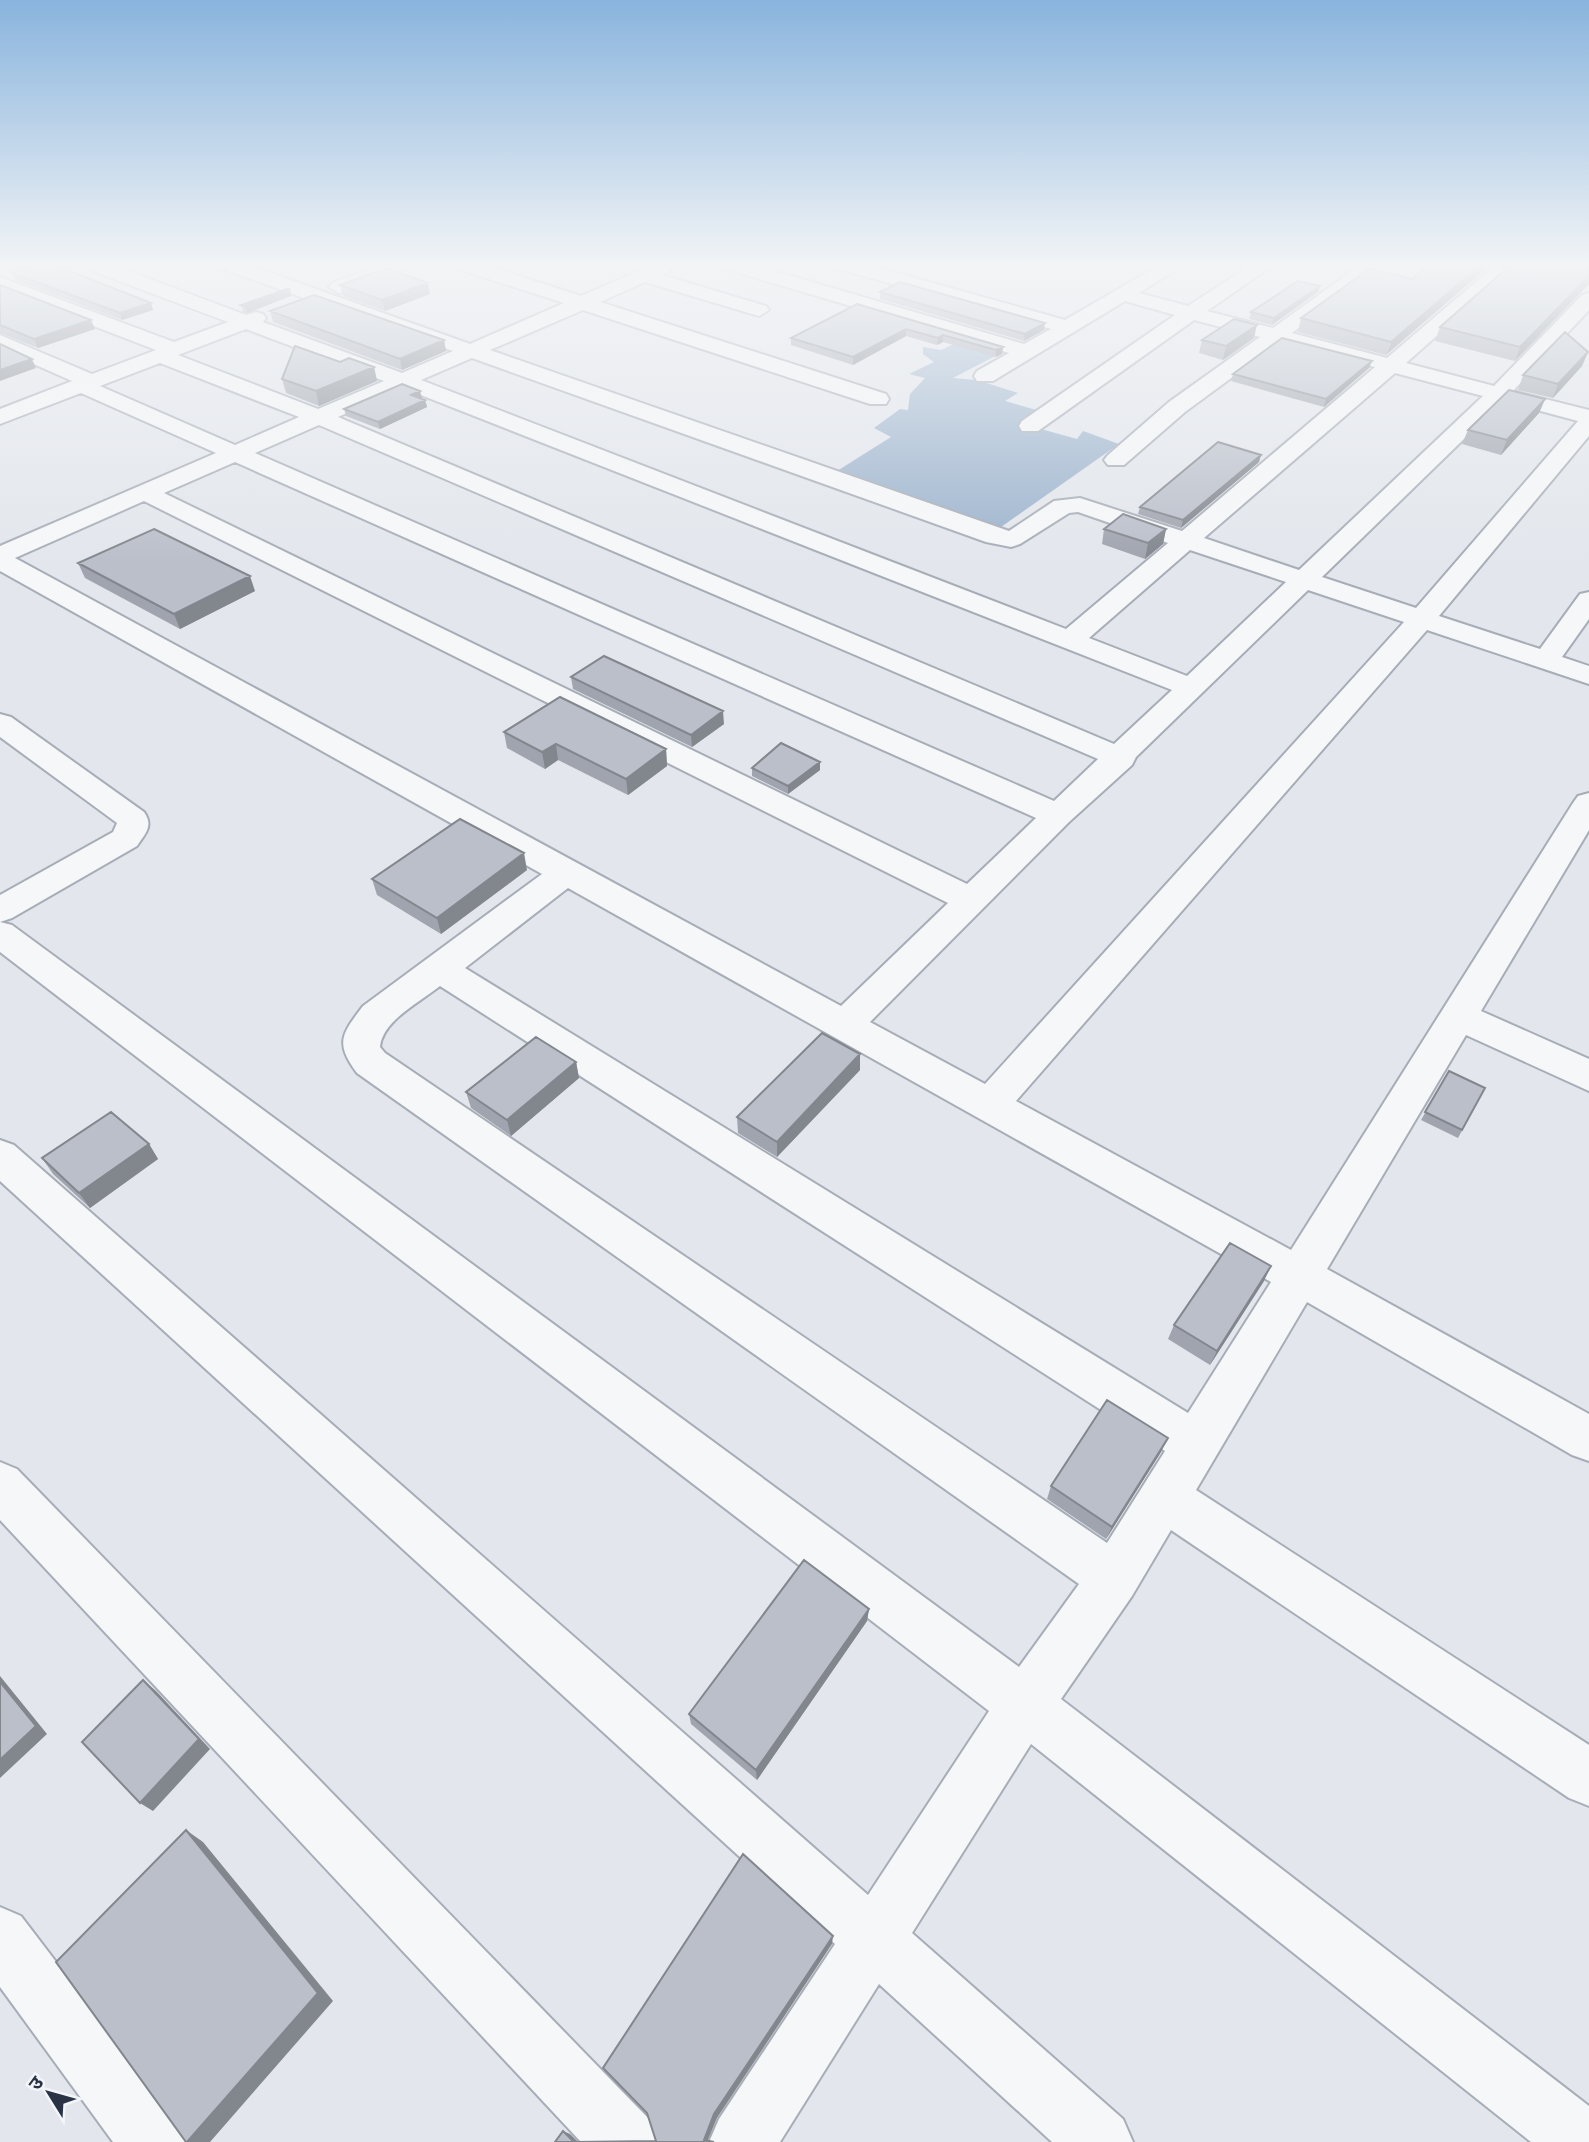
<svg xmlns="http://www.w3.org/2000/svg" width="1589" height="2142" viewBox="0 0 1589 2142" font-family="'Source Sans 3','Noto Sans Devanagari',sans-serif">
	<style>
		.water { fill: #9cb3cd }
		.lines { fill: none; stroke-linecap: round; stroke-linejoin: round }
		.street-casing { stroke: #a7adb7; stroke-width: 4 }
		.street { fill: #f6f7f9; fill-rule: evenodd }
		.wall { fill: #a0a4ae }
		.shaded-wall { fill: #82868d }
		.building { fill: #babfca; stroke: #82868d; stroke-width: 2 }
	</style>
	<rect width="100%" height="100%" fill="#e3e6ec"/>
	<path class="water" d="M958,342L1005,351L953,378L977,380L1018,393L1005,401L1040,411L1030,426L1077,439L1083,431L1119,444L1001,527L837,471L891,437L874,428L900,409L908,410L910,394L925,378L909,374L934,362L923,354V347L941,350Z"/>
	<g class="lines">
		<g class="street-casing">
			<path id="street" d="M80,263H107L246,315L256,312L263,314L266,318L263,322L402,373L453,351L217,267L215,263H243L470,344L564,303L452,267L450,263H479L581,296L657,263H683L662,275L766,306L769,310L759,316L645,282L600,302L886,394L889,399L886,404H870L583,310L490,350L1009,531L1054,501L1080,498L1182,531L1375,367L1280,342L1185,412L1124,465H1108L1104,460L1108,455L1169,402L1260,337L1194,320L1038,431H1022L1019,426L1022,421L1175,315L1125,301L993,381H977L974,376L977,371L1009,353L719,267L717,263H747L1024,344L1051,329L832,267L830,263H861L1065,320L1163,263H1186L1139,293L1188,306L1254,263H1276L1207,311L1273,328L1363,263H1385L1292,333L1387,358L1498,263H1519L1406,363L1494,386L1582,295L1589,293V310L1513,391L1589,410V436L1439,616L1540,649L1580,594L1589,592V619L1562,657L1589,666V684L1427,630L1016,1101L1291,1250L1573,803L1578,796L1589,793V830L1481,1011L1589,1059V1091L1466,1035L1327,1269L1589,1414V1461L1572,1455L1307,1302L1196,1490L1589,1745V1806L1569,1798L1171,1530L1132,1596L1061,1699L1589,2106V2142H1531L1031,1744L912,1933L1123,2119L1133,2142H1052L879,1984L780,2142H709L719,2119L835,1944L0,1181V1140L14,1145L868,1895L989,1711L0,952V922L12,925L1019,1667L1079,1584L357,1073C335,1043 341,1035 363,1006L542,874L0,571V546L216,453L81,393L0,424V409L72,381L0,349V335L92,374L156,350L0,290V277L174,342L228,322L82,267ZM246,329L384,381L318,409L178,355ZM472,358L986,542L1011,547L1020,544L1069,513L1078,512L1168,543L1066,629L421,380ZM160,363L299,417L235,445L100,386ZM1395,373L1483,396L1299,570L1204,538ZM403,388L1172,690L1114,744L338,417ZM1503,401L1578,421L1416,608L1322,577ZM319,425L1098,759L1054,801L255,453ZM235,462L1036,818L967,884L164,493ZM144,501L948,903L841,1006L15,558ZM1190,550L1286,582L1187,676L1089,638ZM1308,590L1404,622L985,1084L870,1022L1069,822L1132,765L1136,757ZM568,888L1271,1282L1188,1413L465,968ZM440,986L1165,1451L1107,1543L385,1053L380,1047C382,1021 420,1002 440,986Z
				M385,263H412L410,267L346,291L339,293L329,287L332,283Z
				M0,714L11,717L144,812C154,826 145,834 137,846L12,918L0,922V895L113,832L117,823L0,737Z
				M0,1462L17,1469L649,2119L659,2142H581L0,1520Z
				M0,1907L21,1916L176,2119L186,2142H113L0,1987Z"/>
		</g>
		<use href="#street" class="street"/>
	</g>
	<path class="wall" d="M1589,263L1515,361L1435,341L1440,327Z
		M12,273L151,303L153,310L122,320L15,280Z
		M1412,279L1386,355L1298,332L1301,318Z
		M0,285L95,329L38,348L0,333Z
		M340,285L430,294L385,311L343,296Z
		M1320,286L1318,292L1272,325L1249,319L1251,312Z
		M290,289L291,296L247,313L243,312L241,305Z
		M880,292L1044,330L1024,341L880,299Z
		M857,304L1003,347L1002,354L996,357L943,342L937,345L906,336L853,365L791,345V338Z
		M270,311L444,340L446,351L402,370L273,322Z
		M1254,338L1223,360L1199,353L1202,340Z
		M1588,352L1582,366L1553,398L1518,390L1523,375Z
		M374,367L377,381L319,406L286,393L282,379Z
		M1369,368L1324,407L1231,381L1233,374Z
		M422,398L421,399L425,400L427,407L380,429L346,416L344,409Z
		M1545,399L1539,413L1501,455L1462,444L1468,430Z
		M1259,462L1181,528L1138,514L1140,507Z
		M1104,529H1166L1163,544L1145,559L1102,544Z
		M78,563L255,591L180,629L85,578Z
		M571,677L724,724L692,747L573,689Z
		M504,732L666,749L667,766L628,795L558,760L545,769L507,748Z
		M820,762V770L788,794L752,776V768Z
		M527,870L441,934L377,895L372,879Z
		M576,1062L579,1078L511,1136L471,1108L466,1092Z
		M860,1070L777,1157L738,1133L737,1117Z
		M1449,1071L1485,1088L1458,1138L1421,1120Z
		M149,1144L158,1159L90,1208L53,1174L42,1158Z
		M1264,1281L1210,1365L1168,1339L1174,1325Z
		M1161,1452L1106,1539L1047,1499L1051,1486Z
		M869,1609L867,1621L757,1780L691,1724L689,1714Z"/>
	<path class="shaded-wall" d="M1483,263H1493L1386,355L1391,342Z
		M1589,276V284L1515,361L1520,347Z
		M428,283L430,294L385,311L382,300Z
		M1320,286L1318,292L1272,325L1274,318Z
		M290,289L291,296L247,313L245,306Z
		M151,303L153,310L122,320L120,313Z
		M91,320L95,329L38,348L34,339Z
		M1045,323L1044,330L1024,341L1025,334Z
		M1257,325L1254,338L1223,360L1226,346Z
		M906,329V336L853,365V357Z
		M943,335V342L937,345L938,338Z
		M444,340L446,351L402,370L400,359Z
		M1003,347L1002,354L996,357V350Z
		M1588,352L1582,366L1553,398L1558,384Z
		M32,359L36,368L0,381V370Z
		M1372,361L1369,368L1324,407L1326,399Z
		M374,367L377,381L319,406L316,391Z
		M420,391L422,398L412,402L411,395Z
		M1545,399L1539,413L1501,455L1507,440Z
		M425,400L427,407L380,429L378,422Z
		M1261,455L1259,462L1181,528L1183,520Z
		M1166,529L1163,544L1145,559L1148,543Z
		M250,576L255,591L180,629L174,614Z
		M723,711L724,724L692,747L691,735Z
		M556,744L558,760L545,769L542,752Z
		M666,749L667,766L628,795L626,779Z
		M820,762V770L788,794V786Z
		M524,853L527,870L441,934L437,918Z
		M860,1054V1070L777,1157V1142Z
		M576,1062L579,1078L511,1136L507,1120Z
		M149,1144L158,1159L90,1208L79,1193Z
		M1271,1266L1264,1281L1210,1365L1217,1351Z
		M1168,1438L1161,1452L1106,1539L1112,1527Z
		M869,1609L867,1621L757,1780L756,1770Z
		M0,1676L47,1734L0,1778Z
		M143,1680L156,1691L210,1749L153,1811L140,1803Z
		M186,1830L203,1842L333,2001L210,2142H187Z
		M833,1936L832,1944L717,2118L707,2142L704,2140L714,2114Z
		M563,2131L570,2134L578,2142H574Z"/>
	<path class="building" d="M41,263H49L151,303L120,313L12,273Z
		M1431,263H1483L1391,342L1301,318L1369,269L1412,279Z
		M1513,263H1589V276L1520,347L1440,327Z
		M386,268L428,283L382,300L340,285Z
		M1298,281L1320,286L1274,318L1251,312Z
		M900,282L1045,323L1025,334L880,292Z
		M0,285L91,320L34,339L0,325Z
		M287,289H290L245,306L241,305Z
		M314,295L444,340L400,359L270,311Z
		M857,304L1003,347L996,350L943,335L938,338L906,329L853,357L791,338Z
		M1234,319L1257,325L1226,346L1202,340Z
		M1565,332L1588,352L1558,384L1523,375Z
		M1282,338L1372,361L1326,399L1233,374Z
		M0,344L32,359L0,370Z
		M295,346L340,362L349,358L374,367L316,391L282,379Z
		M402,384L420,391L411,395L425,400L378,422L344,409Z
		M1509,390L1545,399L1507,440L1468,430Z
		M1218,442L1261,455L1183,520L1140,507Z
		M1123,514L1166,529L1148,543L1104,529Z
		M154,529L250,576L174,614L78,563Z
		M604,656L723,711L691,735L571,677Z
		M560,697L666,749L626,779L556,744L542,752L504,732Z
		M781,743L820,762L788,786L752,768Z
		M460,819L524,853L437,918L372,879Z
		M822,1033L860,1054L777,1142L737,1117Z
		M536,1037L576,1062L507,1120L466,1092Z
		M1449,1071L1485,1088L1462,1130L1425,1112Z
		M111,1112L149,1144L79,1193L42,1158Z
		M1230,1243L1271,1266L1217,1351L1174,1325Z
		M1107,1400L1168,1438L1112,1527L1051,1486Z
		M804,1560L869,1609L756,1770L689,1714Z
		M143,1680L199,1739L140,1803L82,1742Z
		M0,1682L36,1726L0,1760Z
		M186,1830L318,1993L187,2142H186L56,1962Z
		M743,1854L833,1936L714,2114L704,2140L714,2142H555L563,2131L574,2142L656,2141L647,2113L603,2068Z"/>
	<linearGradient id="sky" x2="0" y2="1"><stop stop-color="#89b4dd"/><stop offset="0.47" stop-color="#f2f4f6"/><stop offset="1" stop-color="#f2f4f6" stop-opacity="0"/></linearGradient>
	<rect width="1589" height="563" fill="url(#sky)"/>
	<g transform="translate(49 2093) rotate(307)" stroke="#f3f5f9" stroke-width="5" paint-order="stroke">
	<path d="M0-5L12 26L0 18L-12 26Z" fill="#293345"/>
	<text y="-10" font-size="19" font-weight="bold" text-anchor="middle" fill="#293345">उ</text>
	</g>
</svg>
